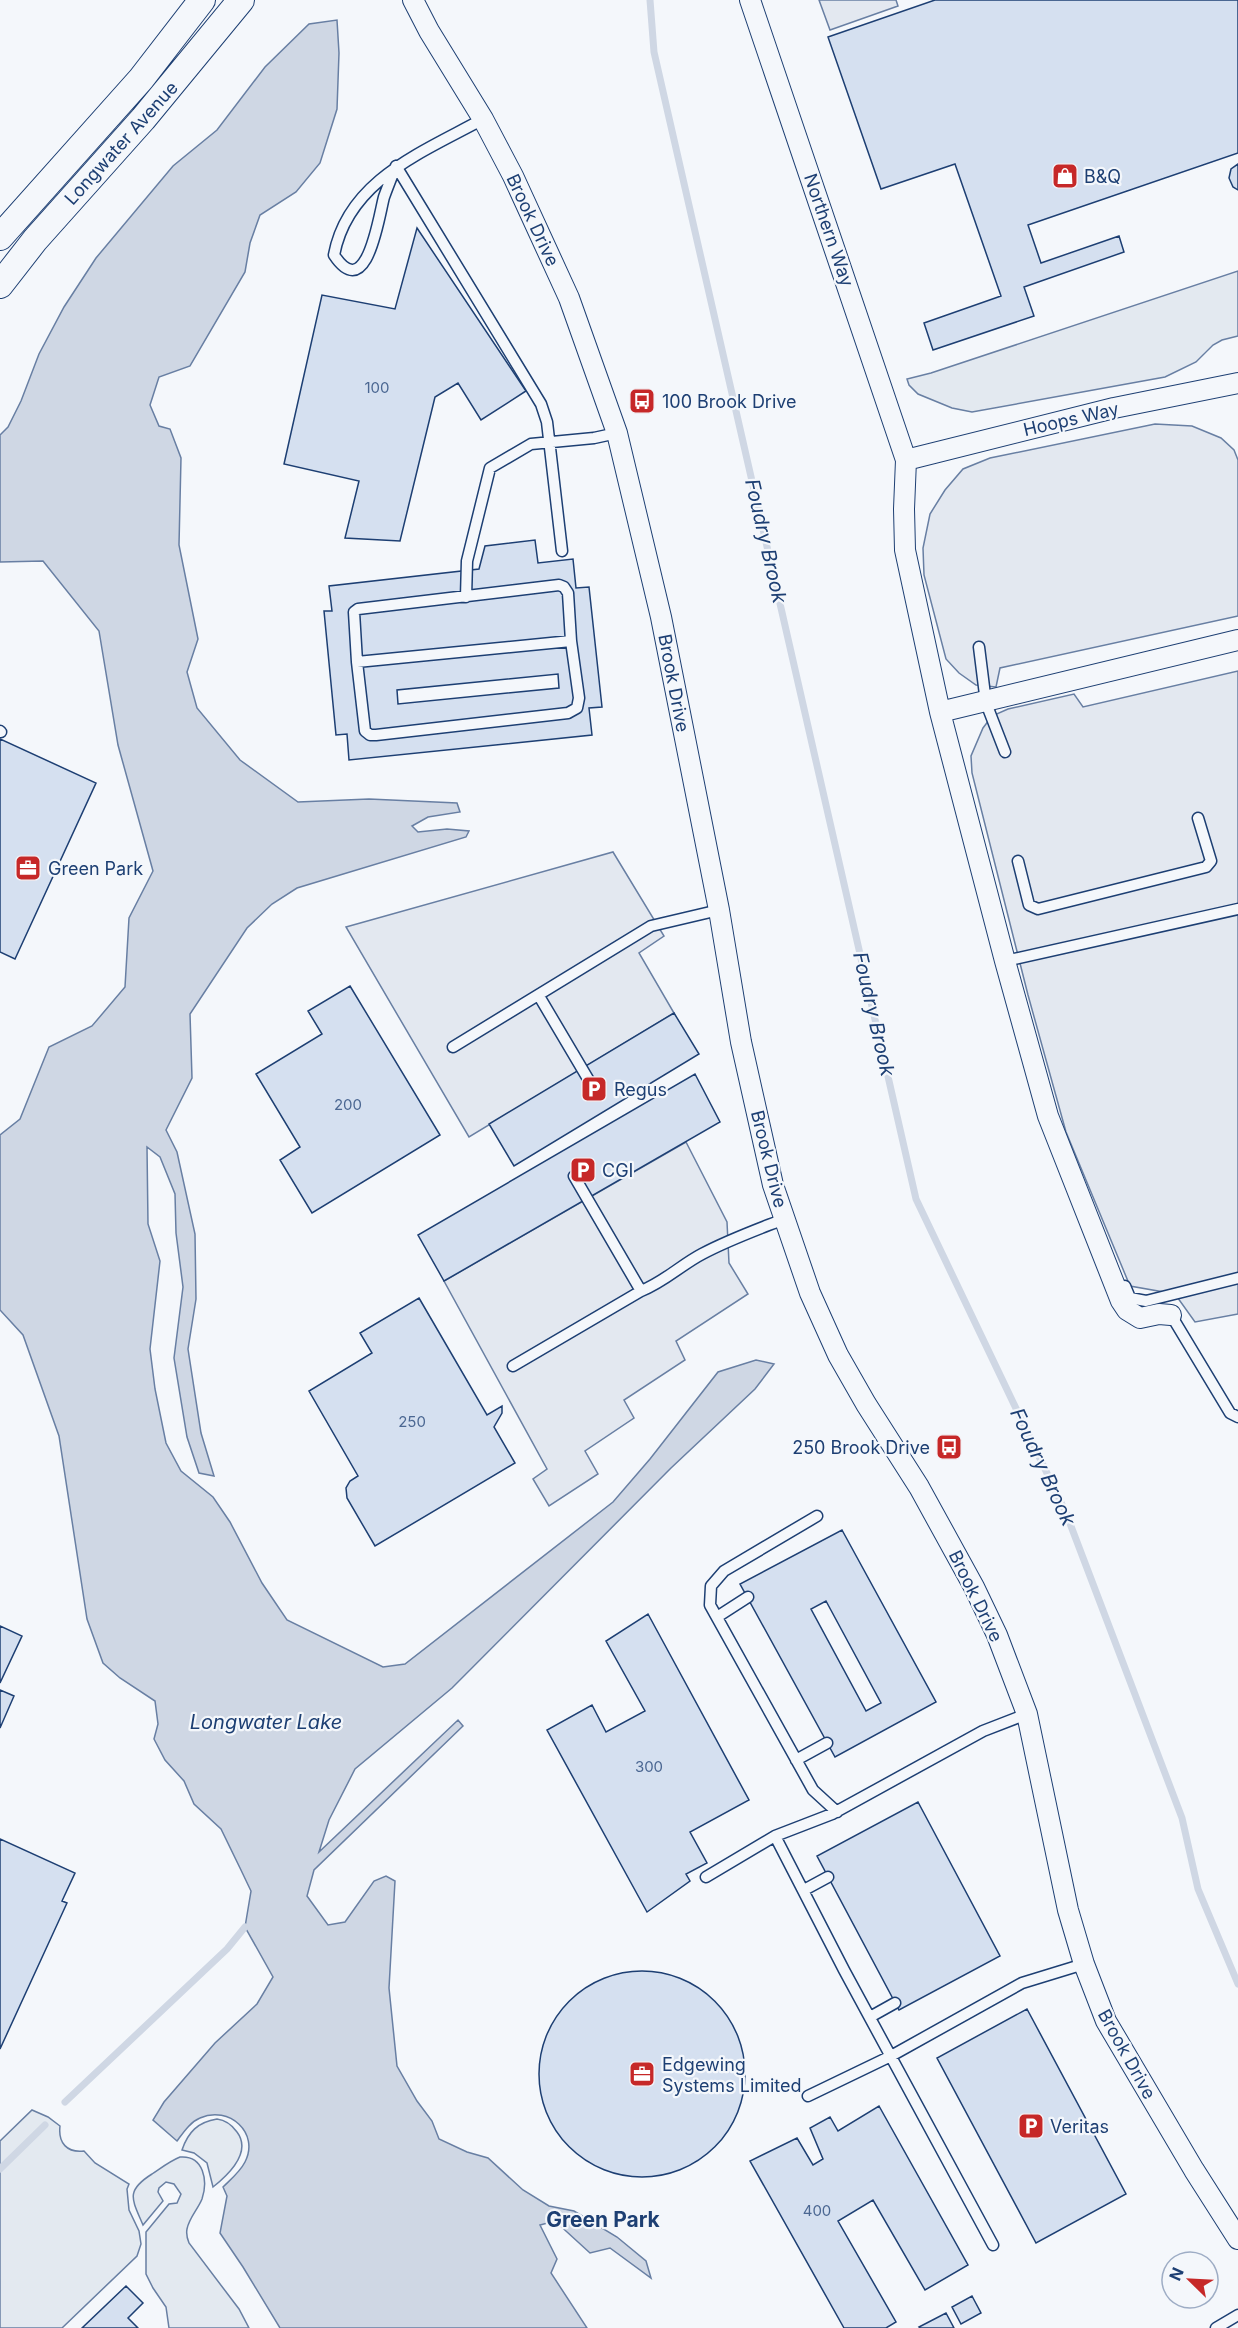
<svg xmlns="http://www.w3.org/2000/svg" width="1238" height="2328" viewBox="0 0 1238 2328" font-family="Inter,sans-serif">
	<style>
		.green { fill: #e3e9f0; stroke: #687fa3; stroke-width: 1.5 }
		.parking { fill: #e3e8f0; stroke: #687fa3; stroke-width: 1.5 }
		.water { fill: #cfd7e4; stroke: #687fa3; stroke-width: 1.5 }
		.lines { fill: none; stroke-linecap: round; stroke-linejoin: round }
		.stream { stroke: #cfd7e4; stroke-width: 7 }
		.building { fill: #d5e0f0; stroke: #1d3f73; stroke-width: 1.5; fill-rule: evenodd }
		.service-casing { stroke: #1d3f73; stroke-width: 13 }
		.minor-casing { stroke: #1d3f73; stroke-width: 22 }
		.tertiary-casing { stroke: #1d3f73; stroke-width: 28 }
		.service { stroke: #f4f7fb; stroke-width: 10 }
		.minor { stroke: #f4f7fb; stroke-width: 20 }
		.tertiary { stroke: #f4f7fb; stroke-width: 26 }
		.labels { text-anchor: middle; dominant-baseline: central; stroke-width: 4.5; stroke-linejoin: round; paint-order: stroke }
		.number-label { font-size: 15px; fill: #4b6792 }
		.street-label { font-size: 18px; fill: #1d3f73; stroke: #f4f7fb }
		.poi-label { font-size: 18px; fill: #1d3f73; stroke: #f4f7fb; text-anchor: start }
		.water-label { font-size: 20px; font-style: italic; fill: #1d3f73; stroke: #f4f7fb }
		.quarter-label { font-size: 21px; font-weight: bold; fill: #1d3f73; stroke: #f4f7fb }
	</style>
	<rect width="100%" height="100%" fill="#f4f7fb"/>
	<path class="green" d="M1238,271V336L1222,340L1213,345L1196,362L1165,377L972,412L952,408L918,394L909,385L907,379L931,373Z
		M32,2110L48,2117L60,2126C58,2143 67,2153 84,2151L95,2163L129,2184L127,2189L129,2210L139,2231L141,2244L137,2256L62,2328H0V2141Z
		M217,2119C225,2120 232,2125 237,2132C252,2152 228,2175 213,2187L207,2163L194,2153L182,2150C188,2132 198,2122 217,2119Z
		M180,2157C204,2155 208,2181 202,2199C198,2209 189,2218 187,2229C186,2234 187,2238 189,2243L239,2309L249,2328H169L166,2307L153,2288L146,2274V2232L169,2204L177,2203L181,2194L174,2184L166,2182L159,2188L158,2192L163,2201L143,2225C132,2199 125,2191 152,2174C161,2168 170,2161 180,2157Z"/>
	<path class="parking" d="M819,0H896L898,6L830,30Z
		M1155,424L1192,426L1221,438L1234,450L1238,460V616L1000,668L996,687L976,685L959,673L946,659L924,575L923,548L930,514L945,490L963,469L990,458Z
		M1238,671V1314L1195,1322L1175,1294L1130,1286L1066,1132L1028,995L972,773L971,756L983,728L992,716L1008,709L1074,694L1083,707Z
		M613,852L664,936L639,953L674,1013L469,1137L346,927Z
		M686,1142L727,1222L729,1263L748,1294L676,1341L685,1360L624,1400L634,1418L585,1451L598,1474L549,1506L533,1479L547,1469L444,1281Z"/>
	<path class="water" d="M337,20L339,53L337,109L320,163L296,192L260,215L250,243L245,272L190,366L159,377L150,405L159,426L170,429L181,458L179,545L198,639L187,672L197,708L240,760L298,802L369,799L457,803L460,812L428,817L412,826L418,832L447,829L469,831L466,837L297,888L272,904L247,928L190,1014L192,1078L166,1130L177,1152L195,1234L196,1299L188,1349L201,1433L214,1476L199,1473L187,1437L174,1358L183,1287L176,1233L175,1194L160,1157L147,1147L148,1224L160,1261L150,1349L155,1389L166,1443L181,1471L213,1497L230,1522L262,1583L287,1620L383,1667L405,1664L613,1502L650,1459L718,1372L756,1360L774,1364L755,1389L671,1468L452,1688L355,1769L329,1820L319,1852L458,1720L463,1726L314,1870L307,1896L328,1925L345,1922L374,1881L386,1876L395,1881L389,1988L397,2066L417,2101L432,2121L439,2139L467,2152L488,2158L523,2190L549,2206L574,2211L617,2237L646,2261L651,2278L610,2248L590,2253L555,2221L540,2225L557,2259L551,2273L587,2328H280L243,2267L220,2233L227,2196L223,2187C230,2180 240,2172 245,2162C260,2133 229,2105 200,2118C190,2122 183,2133 177,2141L153,2120L164,2102L215,2043L257,2004L273,1977L245,1927L251,1891L240,1868L221,1829L194,1804L184,1781L165,1760L154,1739L158,1724L155,1701L120,1678L103,1663L87,1619L59,1436L23,1335L0,1310V1135L20,1119L49,1047L92,1026L125,987L129,918L153,871L118,745L99,631L43,561L0,562V435L8,427L21,401L39,354L64,307L96,258L173,166L217,130L265,67L309,24Z"/>
	<g class="lines">
		<path class="stream" d="M650,0L654,52L916,1199L1066,1513L1182,1818L1198,1889L1238,1984
			M65,2102L227,1949L245,1927
			M0,2169L45,2125"/>
	</g>
	<path class="building" d="M935,0H1238V153L1028,225L1041,263L1119,236L1124,252L1024,287L1034,316L933,350L924,323L1001,296L955,164L881,189L828,37Z
		M1238,164V190L1233,187L1229,178L1231,169Z
		M417,228L526,391L481,420L458,383L435,397L400,541L345,538L359,481L284,464L322,295L395,309Z
		M535,540L538,563L573,559L576,588L589,587L602,707L589,708L592,735L349,760L347,734L336,735L324,611H332L329,586L479,569L485,546ZM558,674L559,688L398,704L397,690Z
		M0,739L96,783L15,959L0,952Z
		M350,986L440,1135L312,1213L280,1160L300,1147L256,1074L322,1034L308,1011Z
		M674,1013L699,1054L514,1166L489,1124Z
		M695,1074L720,1122L444,1281L418,1235Z
		M419,1298L487,1415L502,1406V1413L494,1427L515,1463L375,1546L347,1498L346,1488L350,1481L358,1476L309,1391L372,1353L360,1333Z
		M842,1530L936,1702L835,1757L740,1584ZM826,1601L881,1703L866,1711L811,1609Z
		M648,1614L749,1800L690,1832L707,1863L686,1874L690,1881L647,1912L547,1730L592,1705L606,1732L645,1711L606,1641Z
		M0,1626L22,1636L0,1683Z
		M0,1690L14,1696L0,1728Z
		M918,1802L1000,1956L899,2010L817,1856Z
		M0,1839L75,1873L62,1901L67,1903L0,2049Z
		M539 2074a103 103 0 1 1 206 0a103 103 0 1 1-206 0Z
		M1027,2009L1126,2194L1036,2243L937,2058Z
		M879,2106L968,2265L925,2290L873,2200L838,2221L896,2322L886,2328H844L750,2161L797,2138L813,2165L823,2159L810,2128L830,2117L838,2131Z
		M126,2286L143,2303L128,2318L138,2328H82Z
		M972,2296L981,2313L961,2324L952,2307Z
		M946,2313L954,2328H920L919,2327Z"/>
	<g class="lines">
		<g class="service-casing">
			<path id="service" d="M396,166L541,404L547,422L562,551
				M396,166C392,176 388,186 384,197C379,215 367,305 334,255C348,180 423,152 483,119
				M559,585L564,587L568,593L571,641L579,698L577,708L568,713L376,735H370L365,731L357,662L354,612L358,609Z
				M466,597L467,561L490,468L531,444L594,438L617,433
				M979,647L986,703L1005,752
				M357,662L571,641
				M0,731L1,732
				M1018,861L1029,905L1038,909L1206,867L1211,861L1198,818
				M1005,961L1238,909
				M539,996L594,1089
				M453,1047L651,926L719,910
				M574,1176L641,1291
				M1125,1286L1130,1298L1146,1301L1238,1278
				M1171,1315L1230,1413L1238,1417
				M513,1366L641,1291C664,1282 681,1265 702,1254C728,1240 756,1230 784,1219
				M817,1516L724,1571L711,1586L710,1605L813,1790L837,1812
				M717,1617L748,1597
				M796,1760L827,1743
				M775,1836L844,1970L993,2245
				M706,1877L775,1836L832,1814L983,1731L1027,1714
				M804,1890L828,1877
				M870,2017L895,2003
				M808,2096L891,2056L1022,1983L1084,1964
				M1216,2328L1238,2315"/>
		</g>
		<g class="minor-casing">
			<path id="minor" d="M413,0L429,31L483,119L513,176L569,298L617,433L661,617L719,910L741,1042L773,1185L810,1293L838,1355L866,1404L919,1487L974,1587L997,1635L1027,1714L1068,1910L1084,1964L1106,2021L1194,2170L1238,2239
				M750,0L906,460L904,509L905,550L940,712L1005,961L1048,1116L1121,1301L1127,1310L1140,1318L1159,1314L1171,1315
				M906,460L1114,408L1238,383
				M940,712L1238,640"/>
		</g>
		<g class="tertiary-casing">
			<path id="tertiary" d="M0,237L141,79L202,0
				M0,285L35,240L143,119L241,0"/>
		</g>
		<use href="#service" class="service"/>
		<use href="#minor" class="minor"/>
		<use href="#tertiary" class="tertiary"/>
	</g>
	<defs>
		<g id="shop-square" transform="scale(1.35)"><rect x="-9" y="-9" width="18" height="18" rx="4" fill="#c62828" stroke="#f4f7fb"/><path d="M-5-2.5h2.3a2.7 3.5 0 0 1 5.4 0H5L5.5 6h-11ZM-1.5-2.5h3a1.5 2.3 0 0 0-3 0Z" fill="#fff"/></g>
		<g id="bus-square" transform="scale(1.35)"><rect x="-9" y="-9" width="18" height="18" rx="4" fill="#c62828" stroke="#f4f7fb"/><path d="M-5-6H5V4H4V6H2V4H-2V6H-4V4H-5ZM-3.5-4V0h7V-4ZM-3.5 1.2v1.5H-2V1.2ZM2 1.2v1.5H3.5V1.2Z" fill="#fff"/></g>
		<g id="office-square" transform="scale(1.35)"><rect x="-9" y="-9" width="18" height="18" rx="4" fill="#c62828" stroke="#f4f7fb"/><path d="M-6-3h4V-5.5h4V-3h4V5H-6ZM-1-4.5V-3h2v-1.5ZM-6 0V1H6V0Z" fill="#fff"/></g>
		<g id="parking-square" transform="scale(1.35)"><rect x="-9" y="-9" width="18" height="18" rx="4" fill="#c62828" stroke="#f4f7fb"/><path d="M-3.5-5.5H1a3.5 3.5 0 0 1 0 7H-1V5.5H-3.5ZM-1-3.4V-.6H.8a1.4 1.4 0 0 0 0-2.8Z" fill="#fff"/></g>
	</defs>
	<g fill-rule="evenodd">
		<use href="#shop-square" x="1065" y="176"/>
		<use href="#bus-square" x="642" y="401"/>
		<use href="#office-square" x="28" y="868"/>
		<use href="#parking-square" x="594" y="1089"/>
		<use href="#parking-square" x="583" y="1170"/>
		<use href="#bus-square" x="949" y="1447"/>
		<use href="#office-square" x="642" y="2074"/>
		<use href="#parking-square" x="1031" y="2126"/>
	</g>
	<g class="labels">
		<g class="number-label">
			<text x="377" y="387">100</text>
			<text x="348" y="1104">200</text>
			<text x="412" y="1421">250</text>
			<text x="649" y="1766">300</text>
			<text x="817" y="2210">400</text>
		</g>
		<g class="street-label">
			<text transform="translate(121 143) rotate(-48)">Longwater Avenue</text>
			<text transform="translate(533 220) rotate(65)">Brook Drive</text>
			<text transform="translate(829 230) rotate(71)">Northern Way</text>
			<text transform="translate(1071 419) rotate(-13)">Hoops Way</text>
			<text transform="translate(674 683) rotate(79)">Brook Drive</text>
			<text transform="translate(769 1159) rotate(76)">Brook Drive</text>
			<text transform="translate(976 1596) rotate(64)">Brook Drive</text>
			<text transform="translate(1127 2054) rotate(61)">Brook Drive</text>
		</g>
		<g class="poi-label">
			<text x="1084" y="176">B&amp;Q</text>
			<text x="662" y="401">100 Brook Drive</text>
			<text x="48" y="868">Green Park</text>
			<text x="614" y="1089">Regus</text>
			<text x="602" y="1170">CGI</text>
			<text x="930" y="1447" text-anchor="end">250 Brook Drive</text>
			<text x="662" y="2064">Edgewing<tspan x="662" dy="21">Systems Limited</tspan></text>
			<text x="1050" y="2126">Veritas</text>
		</g>
		<g class="water-label">
			<text transform="translate(766 541) rotate(77)">Foudry Brook</text>
			<text transform="translate(874 1014) rotate(77)">Foudry Brook</text>
			<text transform="translate(1043 1467) rotate(65)">Foudry Brook</text>
			<text x="266" y="1722">Longwater Lake</text>
		</g>
		<g class="quarter-label">
			<text x="603" y="2219">Green Park</text>
		</g>
	</g>
	<g transform="translate(1190 2280) rotate(294)"><circle r="28" fill="#f4f7fb" stroke="#9eadc5" stroke-width="1.5"/>
	<path d="M0-4.5L10 22L0 15L-10 22Z" fill="#c62828"/>
	<text y="-9" font-size="16" font-weight="bold" text-anchor="middle" fill="#1d3f73">N</text>
	</g>
</svg>
